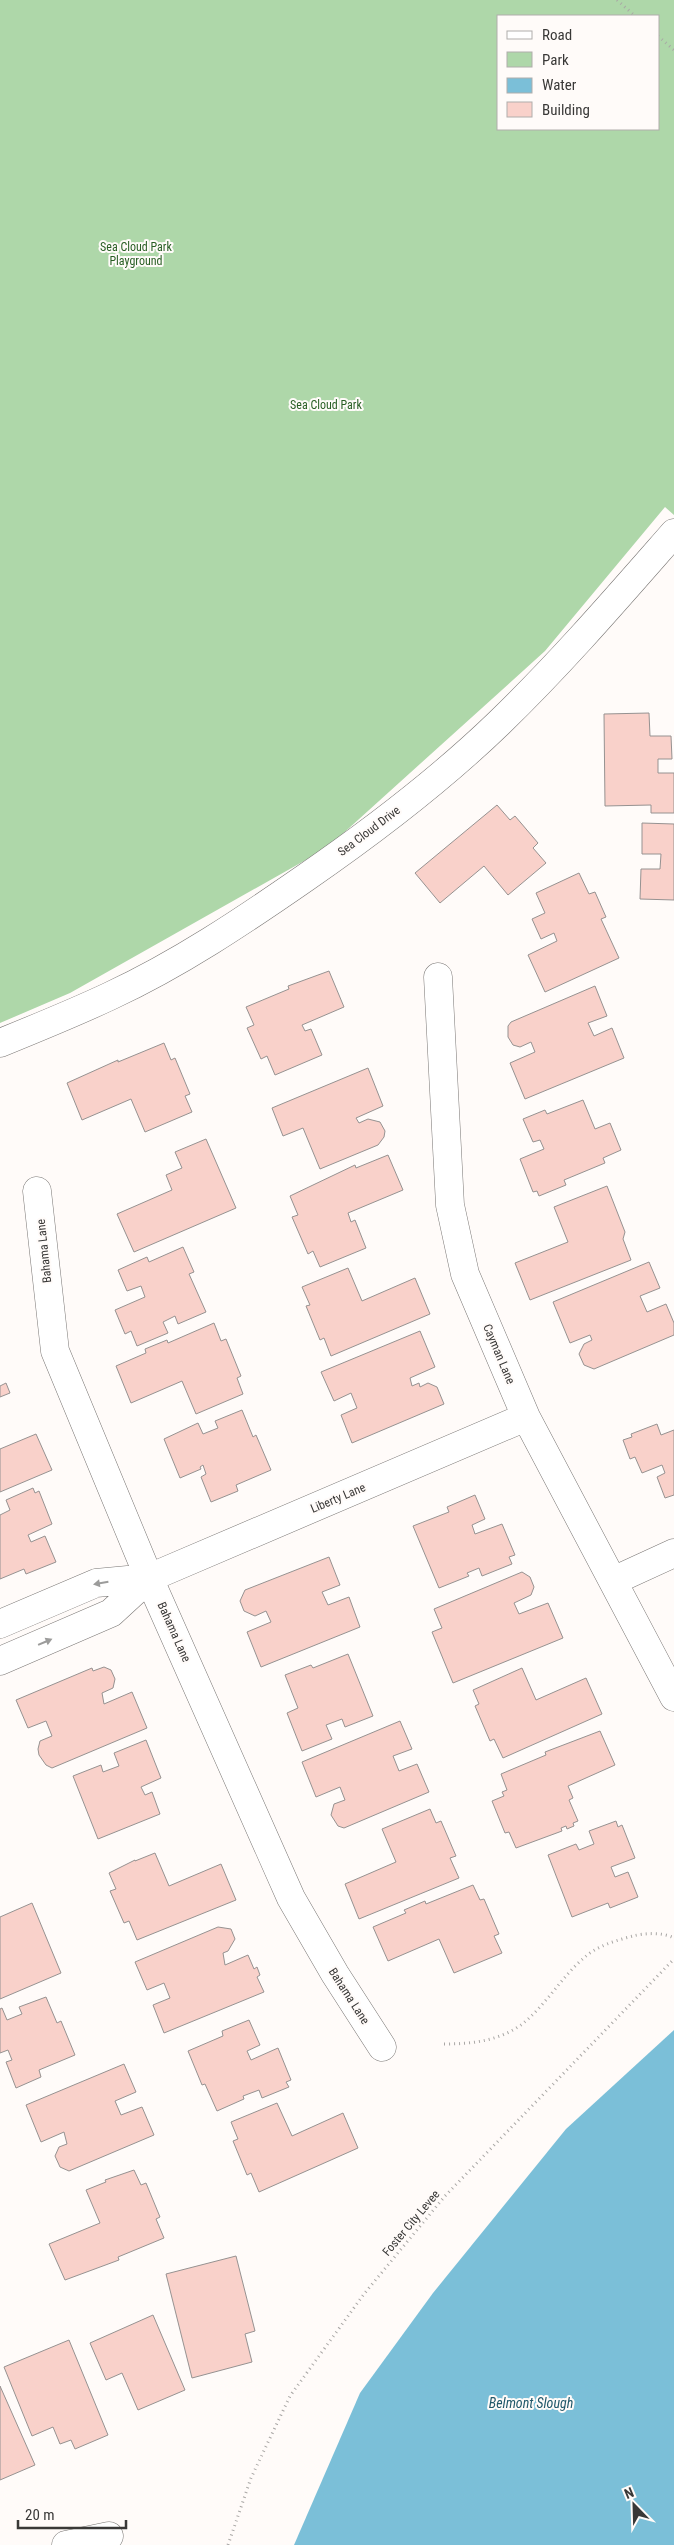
<svg xmlns="http://www.w3.org/2000/svg" width="674" height="2545" viewBox="0 0 674 2545" font-family="'Roboto Condensed',sans-serif">
	<style>
		.green { fill: #aed7a9; fill-rule: evenodd }
		.water { fill: #7bbfd8 }
		.building { fill: #f9d1ca; stroke: #969291 }
		.lines { fill: none; stroke-linecap: round; stroke-linejoin: round }
		.minor-casing { stroke: #797674; stroke-width: 29 }
		.path { stroke: #a9a7a5; stroke-width: 3; stroke-dasharray: 1 4; stroke-linecap: butt }
		.minor { stroke: #fff; stroke-width: 28 }
		.oneway { fill: #9c9c9b }
		.labels { text-anchor: middle; dominant-baseline: central; stroke-width: 4; stroke-linejoin: round; paint-order: stroke }
		.park-label { font-size: 12px; fill: #285e23; stroke: #fffbf9 }
		.street-label { font-size: 12px; fill: #393837; stroke: #fffbf9 }
		.water-label { font-size: 14px; font-style: italic; fill: #21586a; stroke: #fffbf9 }
	</style>
	<rect width="100%" height="100%" fill="#fffbf9"/>
	<path class="green" d="M0,0H674V515L665,507L545,651L327,848L70,993L0,1023ZM498,16H658V129H498Z"/>
	<path class="water" d="M674,2030V2545H294L360,2393L433,2293L566,2129Z"/>
	<path class="building" d="M649,713L650,736H671L672,759H658V773H674V813H651V805L605,806L604,714Z
		M497,805L510,820L515,816L538,843L533,848L546,863L508,895L484,866L440,903L415,873Z
		M642,823L674,824V900L640,899L641,869H660L661,854H642Z
		M579,873L589,894L595,892L606,917L601,919L619,958L545,992L528,955L557,941L554,933L541,939L532,919L545,913L536,893Z
		M329,971L344,1007L302,1025L305,1031L311,1029L322,1055L275,1075L267,1056L261,1059L247,1028L254,1025L246,1007L289,989L288,986Z
		M595,986L607,1016L588,1023L594,1036L612,1028L624,1058L525,1099L510,1063L535,1052L531,1042L520,1047L513,1045L508,1037V1026L511,1022Z
		M164,1043L171,1060L175,1058L190,1094L185,1096L192,1112L145,1132L131,1099L82,1120L67,1083L118,1060V1062Z
		M368,1068L383,1106L356,1118L359,1123L368,1119L380,1122L385,1131L384,1137L378,1145L320,1169L303,1128L283,1136L272,1108Z
		M583,1100L595,1129L610,1123L621,1150L603,1158L605,1163L564,1180L566,1185L539,1196L537,1191L533,1192L520,1159L544,1149L540,1140L533,1142L523,1119L545,1110L547,1114Z
		M206,1139L236,1208L134,1252L117,1214L172,1190L166,1175L182,1168L175,1152Z
		M388,1155L403,1190L348,1213L351,1222L355,1220L366,1248L320,1267L313,1251L308,1254L292,1217L298,1215L290,1196L355,1165L356,1168Z
		M607,1186L625,1232L623,1239L631,1260L530,1300L515,1263L568,1242L554,1207Z
		M183,1247L194,1272L189,1274L206,1312L178,1324L175,1316L163,1322L168,1333L137,1346L131,1331L125,1334L115,1310L145,1297L141,1286L127,1291L118,1270L147,1257L149,1262Z
		M649,1262L660,1288L640,1296L647,1312L666,1304L674,1323V1335L594,1369L584,1365L579,1354L584,1344L592,1340L590,1335L570,1343L553,1302Z
		M348,1268L362,1301L415,1278L430,1314L331,1356L324,1338L320,1340L306,1306L310,1305L302,1287Z
		M214,1323L221,1341L226,1339L241,1376L237,1378L243,1394L196,1414L182,1381L131,1403L116,1366L146,1353L145,1349L167,1340L168,1343Z
		M420,1331L435,1367L410,1378L412,1386L419,1383L420,1387L428,1383L437,1387L444,1404L352,1443L341,1415L357,1408L351,1393L334,1401L321,1372Z
		M6,1383L10,1393L0,1397V1386Z
		M242,1410L253,1437L256,1435L271,1470L236,1485L238,1491L211,1502L201,1477L206,1474L203,1465L200,1467L201,1469L180,1478L164,1439L198,1423L203,1434L218,1428L215,1421Z
		M657,1424L661,1435L674,1430V1495L665,1498L657,1477L665,1473L662,1465L642,1473L635,1457L630,1459L623,1440L632,1437L631,1434Z
		M36,1434L52,1470L0,1492V1449Z
		M33,1488L35,1493L39,1491L52,1524L28,1535L31,1542L45,1536L56,1562L26,1574L24,1569L0,1579V1515L10,1510L6,1500Z
		M475,1495L485,1519L472,1525L475,1534L502,1524L515,1555L509,1557L512,1564L482,1576L479,1568L467,1573L469,1576L439,1588L413,1526L449,1512L447,1507Z
		M329,1557L340,1585L322,1592L328,1605L349,1597L360,1627L261,1667L247,1632L271,1622L266,1611L255,1616L244,1611L240,1601L245,1590Z
		M522,1572L530,1577L534,1587L531,1595L514,1603L519,1614L548,1603L563,1638L453,1683L432,1632L442,1628L434,1609Z
		M348,1654L373,1716L345,1727L342,1719L326,1725L332,1739L302,1751L287,1713L298,1708L285,1675L311,1665L313,1668Z
		M104,1667L111,1670L115,1679L113,1688L102,1693L104,1704L132,1692L147,1728L52,1768L46,1765L39,1755L38,1749L40,1741L52,1736L46,1721L28,1728L16,1700L92,1668L93,1671Z
		M522,1668L536,1700L586,1678L602,1714L503,1758L494,1739L490,1741L475,1706L479,1704L473,1690Z
		M400,1721L412,1749L393,1756L399,1771L417,1764L429,1792L344,1828L338,1826L331,1815L334,1804L345,1800L340,1787L316,1797L302,1762Z
		M600,1731L615,1765L568,1786L573,1798L569,1800L578,1821L573,1823L574,1826L567,1829L566,1826L561,1828L562,1831L516,1848L509,1832L505,1833L492,1801L504,1796L502,1792L507,1790L501,1774L546,1755L545,1752Z
		M146,1740L161,1778L141,1787L145,1795L152,1792L160,1814L98,1839L73,1776L101,1765L103,1772L119,1766L114,1753Z
		M430,1809L436,1823L441,1821L456,1856L450,1858L459,1878L359,1919L345,1884L396,1862L382,1829Z
		M616,1821L618,1827L622,1825L635,1858L611,1867L615,1877L628,1872L638,1897L610,1908L608,1903L572,1917L548,1855L576,1844L579,1850L594,1844L589,1831Z
		M155,1853L169,1886L221,1864L236,1900L137,1940L129,1921L124,1923L110,1891L116,1889L109,1873L135,1860V1861Z
		M473,1885L480,1900L484,1899L499,1934L494,1936L502,1953L454,1973L439,1939L388,1961L373,1927L406,1913L404,1910L425,1901L426,1904Z
		M32,1903L61,1973L0,1999V1917Z
		M218,1927L231,1929L235,1939L228,1951L223,1953L225,1965L248,1955L254,1969L257,1967L260,1975L257,1977L264,1992L164,2033L153,2005L170,1998L164,1983L147,1990L135,1962Z
		M46,1997L57,2023L61,2021L75,2055L39,2070L41,2077L16,2088L6,2062L12,2060L8,2050L0,2053V2009L2,2008L7,2020L22,2014L19,2007Z
		M249,2020L260,2045L247,2051L251,2060L278,2048L291,2080L286,2082L289,2087L262,2098L259,2090L243,2096L244,2099L217,2111L205,2084L202,2085L188,2051L223,2036L222,2031Z
		M124,2064L136,2092L115,2101L121,2115L142,2107L154,2135L69,2171L60,2167L55,2156L59,2147L67,2144L64,2132L41,2142L26,2105Z
		M277,2103L292,2136L343,2113L358,2148L259,2192L251,2173L247,2175L233,2141L238,2139L231,2122Z
		M134,2170L141,2185L146,2183L160,2217L156,2219L164,2238L118,2257L119,2260L65,2280L49,2244L100,2223L86,2190L106,2182L105,2180Z
		M236,2256L255,2331L245,2334L252,2362L192,2378L166,2274Z
		M153,2315L185,2390L138,2410L122,2373L106,2380L90,2343Z
		M69,2340L108,2435L75,2449L71,2440L60,2444L53,2427L32,2436L4,2367Z
		M0,2386L35,2465L0,2480Z"/>
	<g class="lines">
		<g class="minor-casing">
			<path id="minor" d="M438,977L450,1205L465,1274L526,1417L674,1697
				M0,1043C37,1028 74,1013 110,996C179,964 243,921 305,878C373,831 440,780 499,723C561,663 617,598 674,533
				M37,1191L55,1351L149,1578L291,1898L335,1974L382,2047
				M613,1581L674,1553
				M0,1624L96,1583L149,1578L526,1417
				M0,1661L111,1613L149,1578
				M66,2545L109,2536"/>
		</g>
		<path class="path" d="M617,0L635,16
			M658,36L674,50
			M444,2044C472,2044 498,2041 521,2025C548,2004 563,1973 590,1953C603,1944 618,1940 633,1936C644,1933 663,1932 674,1938
			M228,2545L251,2478L290,2396L364,2294L445,2196L674,1959"/>
		<use href="#minor" class="minor"/>
	</g>
	<defs><path id="oneway-solid" d="M-6-.8H1V-3.2L6.5 0L1 3.2V.8H-6Z" transform="scale(1.25)"/></defs>
	<g class="oneway">
		<use href="#oneway-solid" transform="translate(101 1583) rotate(170)"/>
		<use href="#oneway-solid" transform="translate(45 1642) rotate(-23)"/>
	</g>
	<g class="labels">
		<g class="park-label">
			<text x="136" y="247">Sea Cloud Park<tspan x="136" dy="14">Playground</tspan></text>
			<text x="326" y="405">Sea Cloud Park</text>
		</g>
		<g class="street-label">
			<text transform="translate(369 831) rotate(-37)">Sea Cloud Drive</text>
			<text transform="translate(44 1251) rotate(-96)">Bahama Lane</text>
			<text transform="translate(499 1354) rotate(67)">Cayman Lane</text>
			<text transform="translate(338 1498) rotate(-23)">Liberty Lane</text>
			<text transform="translate(174 1632) rotate(66)">Bahama Lane</text>
			<text transform="translate(349 1996) rotate(57)">Bahama Lane</text>
			<text transform="translate(411 2223) rotate(-50)">Foster City Levee</text>
		</g>
		<g class="water-label">
			<text x="531" y="2403">Belmont Slough</text>
		</g>
	</g>
	<rect x="497" y="15" width="162" height="115" fill="#fffbf9" stroke="#b0adab"/>
	<rect x="507" y="31" width="25" height="8" fill="#ffffff" stroke="#b0adab"/>
	<text x="542" y="40" font-size="15" fill="#393837">Road</text>
	<rect x="507" y="52" width="25" height="15" fill="#aed7a9" stroke="#b0adab"/>
	<text x="542" y="65" font-size="15" fill="#393837">Park</text>
	<rect x="507" y="78" width="25" height="15" fill="#7bbfd8" stroke="#b0adab"/>
	<text x="542" y="90" font-size="15" fill="#393837">Water</text>
	<rect x="507" y="102" width="25" height="15" fill="#f9d1ca" stroke="#b0adab"/>
	<text x="542" y="115" font-size="15" fill="#393837">Building</text>
	<g transform="translate(634 2505) rotate(337)" stroke="#fffbf9" stroke-width="4" paint-order="stroke">
	<path d="M0-4L9 19L0 12L-9 19Z" fill="#393837"/>
	<text y="-8" font-size="14" font-weight="bold" text-anchor="middle" fill="#393837">N</text>
	</g>
	<path d="M18 2520v8h108v-8" fill="none" stroke="#393837" stroke-width="2.5"/>
	<text x="25" y="2520" font-size="15" fill="#393837" stroke="#fffbf9" stroke-width="4" paint-order="stroke">20 m</text>
</svg>
